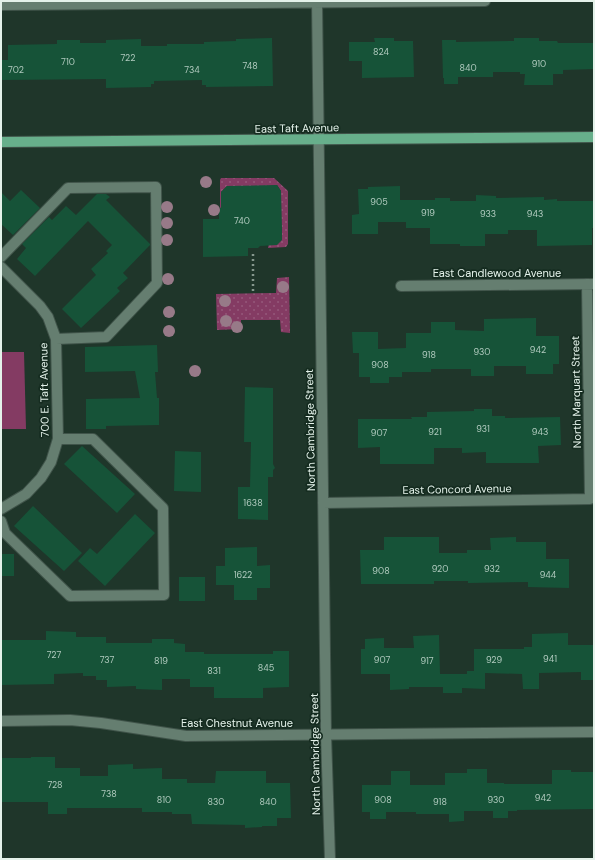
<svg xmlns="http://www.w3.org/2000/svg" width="595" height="860" viewBox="0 0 595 860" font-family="'DM Sans',sans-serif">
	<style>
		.grass { fill: url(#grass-dots) }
		.garden { fill: #843b63 }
		.building { fill: #165338 }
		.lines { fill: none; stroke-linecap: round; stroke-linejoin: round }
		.minor-casing { stroke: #40544a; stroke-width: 12 }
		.major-casing { stroke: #40544a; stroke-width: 12 }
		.path { stroke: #85978d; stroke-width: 2.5; stroke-dasharray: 2 3; stroke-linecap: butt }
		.minor { stroke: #657e70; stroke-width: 10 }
		.major { stroke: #67af8b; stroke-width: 10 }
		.tree { fill: #977a88 }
		.labels { text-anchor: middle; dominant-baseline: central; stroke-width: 3.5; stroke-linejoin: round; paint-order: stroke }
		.number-label { font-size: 9px; fill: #b0cabe }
		.street-label { font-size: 11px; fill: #e4f2ea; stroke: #152c20 }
	</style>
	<defs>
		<pattern id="grass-dots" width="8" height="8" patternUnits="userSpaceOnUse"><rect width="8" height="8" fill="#843b63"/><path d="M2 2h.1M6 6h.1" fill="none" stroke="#95587a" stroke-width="1.8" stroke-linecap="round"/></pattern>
	</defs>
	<rect width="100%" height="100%" fill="#1f362a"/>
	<path class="grass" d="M221,178H274L288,191V244L286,247L268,248L277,204L281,200V191L277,185L240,190L236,186H227L221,192L225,204L220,209V180Z
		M289,277L290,333L281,332L280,320H241V329L217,330L216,294L276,293L277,278Z"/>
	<path class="garden" d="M1,352H24L26,429H1Z"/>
	<path class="building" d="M272,38L273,86L206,87V85H202V80L154,81V84H151V87L106,88V79L1,80V60H8V45L57,44V40H80V43H106V40L141,39V46H167V44H204V42L236,41V39Z
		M374,38H394V41H413L414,77L362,78V61H349V42H375Z
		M514,38H539V41H557L558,43H594V69L563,70V74H553V85H524L525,74H520V72H493V77H458V84H444V78H443L442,40H456V42L514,41Z
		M277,185L281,191L282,228V240L277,245L260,246L258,248H248V256L203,257V219H219V210L221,207V192L227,186Z
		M400,186V200H435V198H450V201H476V195L496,196V198L544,197V200L557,199V201H594V228H592V245L537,246V230H508V234H485V246H460V244H430V228H406V222H378V234H352V215L359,214L358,189H368V187Z
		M21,190L40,208L13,235L1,224V192L10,201Z
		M97,194H106L110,197L106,200L150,244V245L123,273L128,278L117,288L120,291L81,328L62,309L96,275L91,269L108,253L106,251L112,245L88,221L35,276L17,259L26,248L22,244L49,217L52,220L66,206L76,215Z
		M536,318V336H559V364H553V374H526V366H494V376H471V369H431V372H402V377H389V383H370V377H359V353H353L352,332H378V349L406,348V333H431V322H455V330L484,331V319Z
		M157,345L158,372H155L157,398H159V425L106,426V429H86V399L140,398L135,371L85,372V347Z
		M245,387L273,388V464L275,468L273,470V477H268V520L238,519V487H250L251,442H244Z
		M474,409H492V416H505V418L560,417L561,445L538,446L539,463H486V452L462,453V448H434V464H380V447L358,448V419H412L411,417H427V412L474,411Z
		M82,446L135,494L117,513L64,464Z
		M175,451L201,452V492L174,491Z
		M33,506L82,553L64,571L14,526Z
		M135,514L155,533L105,586L78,561L90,548L97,554Z
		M384,537H439V553H467V550H491L490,538L516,537V542H546V559H569V588L528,587V582L468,583V581H434V584H361L360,550H384Z
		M257,547V566L270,565V588H257V600H234V585H216V566H225V548Z
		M1,554H14V576H1Z
		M179,577H205V601H179Z
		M46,631L76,632V637H106V643H152V639H174V643L185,644V652H204V654H273V651H289V687L263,688V698H214V687H190V679H162V690L136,689V686L107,687V680H96V676H83V673L54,674V684L1,685V640H46Z
		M568,633V645H594V680H581V672L539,673V689H523L522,674L485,673V689L462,688V693H443V687H409V689L390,690V674H361V649H365V639L384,638V648H414L413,636L439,635L440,674H467V671H474V649H524V647H532V634Z
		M31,757H55V768H80V776H108V765L133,764V769L162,768V779H187V783H215L216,771H266V783H290L291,818H277V826H262V827L245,828V825L192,824L191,814H172V812H142V808H67V814H48V802H1V758H31Z
		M467,769H487V783H504V784H552V770H571V772H594V809L517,810V811H508V818H493V811H464V821L449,822V814H416V812H386V819H370V812H362V785H391V771H410V785H445V773H467Z"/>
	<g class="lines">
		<g class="minor-casing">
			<path id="minor" d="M317,1L326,735L330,859
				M1,5L485,1
				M1,257L68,188L156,187L157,283L106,337L56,339
				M1,267L40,306L48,317L56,339L58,439L51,462L41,478L26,494L1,509
				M401,286L594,284
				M323,503L590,499L587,284
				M1,521L5,533L70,596L164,595L163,508L93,439H58
				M1,721L70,720L101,723L186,736L594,732"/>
		</g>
		<g class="major-casing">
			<path id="major" d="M1,142L594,137"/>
		</g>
		<path class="path" d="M253,254V291"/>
		<use href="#minor" class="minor"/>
		<use href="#major" class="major"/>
	</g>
	<g class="tree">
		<circle cx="206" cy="182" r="6"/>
		<circle cx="167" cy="207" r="6"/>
		<circle cx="214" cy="210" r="6"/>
		<circle cx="167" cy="223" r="6"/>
		<circle cx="167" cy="240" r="6"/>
		<circle cx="168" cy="279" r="6"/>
		<circle cx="283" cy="287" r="6"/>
		<circle cx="225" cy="301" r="6"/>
		<circle cx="169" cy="312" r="6"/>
		<circle cx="226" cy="321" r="6"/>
		<circle cx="237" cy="327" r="6"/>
		<circle cx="169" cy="331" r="6"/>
		<circle cx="195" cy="371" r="6"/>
	</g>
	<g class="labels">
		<g class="number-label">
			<text x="381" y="52">824</text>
			<text x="128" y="58">722</text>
			<text x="68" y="62">710</text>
			<text x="539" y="64">910</text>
			<text x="250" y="66">748</text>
			<text x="468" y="68">840</text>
			<text x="16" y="70">702</text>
			<text x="192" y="70">734</text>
			<text x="379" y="202">905</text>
			<text x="428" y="213">919</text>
			<text x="488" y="214">933</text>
			<text x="535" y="214">943</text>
			<text x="242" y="221">740</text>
			<text x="538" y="350">942</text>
			<text x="482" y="352">930</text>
			<text x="429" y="355">918</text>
			<text x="380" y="365">908</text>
			<text x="483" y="429">931</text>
			<text x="435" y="432">921</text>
			<text x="540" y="432">943</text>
			<text x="379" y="433">907</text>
			<text x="253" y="503">1638</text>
			<text x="440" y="569">920</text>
			<text x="492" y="569">932</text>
			<text x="381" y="571">908</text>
			<text x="243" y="575">1622</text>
			<text x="548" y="575">944</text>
			<text x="54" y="655">727</text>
			<text x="550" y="659">941</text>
			<text x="107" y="660">737</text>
			<text x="382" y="660">907</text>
			<text x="494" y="660">929</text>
			<text x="161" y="661">819</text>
			<text x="427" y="661">917</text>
			<text x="266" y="668">845</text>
			<text x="214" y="671">831</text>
			<text x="55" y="785">728</text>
			<text x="109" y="794">738</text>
			<text x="543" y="798">942</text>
			<text x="164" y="800">810</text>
			<text x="383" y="800">908</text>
			<text x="496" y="800">930</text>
			<text x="216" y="802">830</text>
			<text x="268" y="802">840</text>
			<text x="440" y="802">918</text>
		</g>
		<g class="street-label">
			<text transform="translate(297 128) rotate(-1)">East Taft Avenue</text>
			<text x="497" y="273">East Candlewood Avenue</text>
			<text transform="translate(44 390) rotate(-91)">700 E. Taft Avenue</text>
			<text transform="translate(576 392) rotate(-91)">North Marquart Street</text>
			<text transform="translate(310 430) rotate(-91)">North Cambridge Street</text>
			<text transform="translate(457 489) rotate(-1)">East Concord Avenue</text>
			<text x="237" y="723">East Chestnut Avenue</text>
			<text transform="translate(315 754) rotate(-91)">North Cambridge Street</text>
		</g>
	</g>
	<rect width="595" height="860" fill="none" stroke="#e4f2ea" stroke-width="4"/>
</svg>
